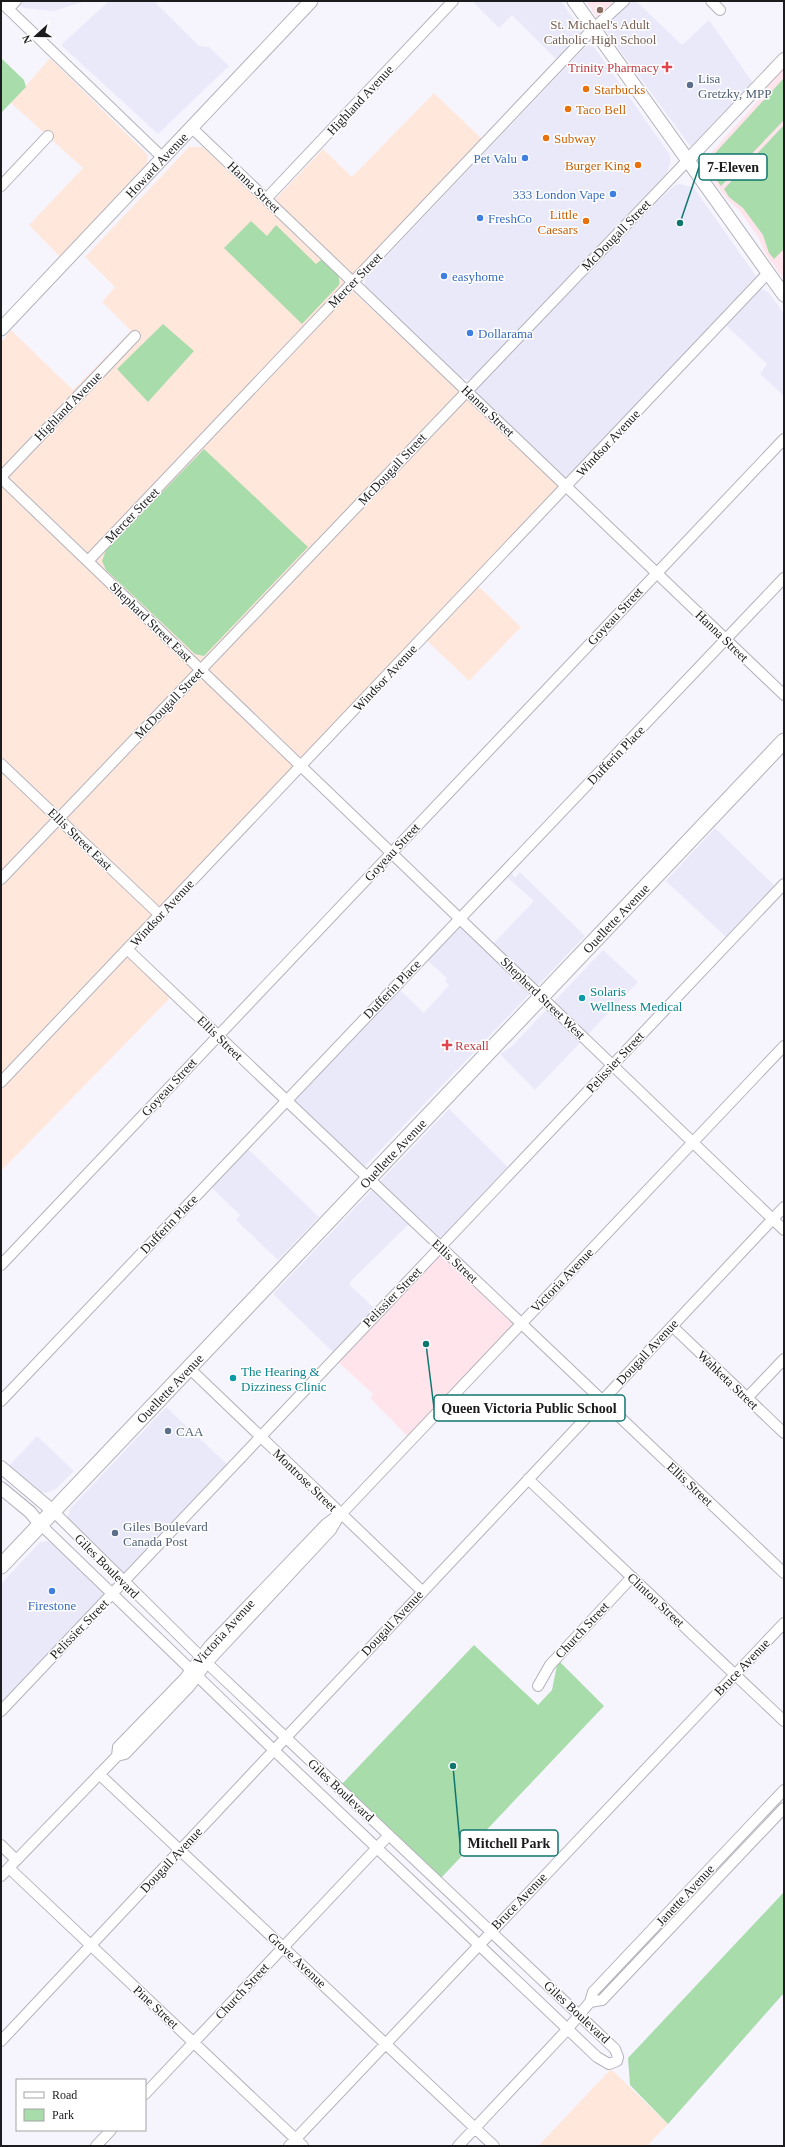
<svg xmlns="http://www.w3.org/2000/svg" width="785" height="2147" viewBox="0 0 785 2147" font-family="'Times New Roman',serif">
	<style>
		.built { fill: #eae9fa }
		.industrial { fill: #ffe7dc }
		.education { fill: #ffe4eb }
		.green { fill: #a9dcab }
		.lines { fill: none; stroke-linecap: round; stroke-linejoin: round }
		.minor-casing { stroke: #b3b2bb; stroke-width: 12 }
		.tertiary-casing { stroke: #b3b2bb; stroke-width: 14 }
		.secondary-casing { stroke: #b3b2bb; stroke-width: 15 }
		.primary-casing { stroke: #b3b2bb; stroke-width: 17 }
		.minor { stroke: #fff; stroke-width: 10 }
		.tertiary { stroke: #fff; stroke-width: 12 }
		.secondary { stroke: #fff; stroke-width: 13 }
		.primary { stroke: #fff; stroke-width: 15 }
		.education-dot { fill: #8d6e63; stroke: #fff; stroke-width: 1.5 }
		.health-dot { fill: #e0444e; stroke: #fff; stroke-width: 1.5 }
		.service-dot { fill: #5c6f8a; stroke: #fff; stroke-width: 1.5 }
		.food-dot { fill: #e8710a; stroke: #fff; stroke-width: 1.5 }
		.shop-dot { fill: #3f7fe0; stroke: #fff; stroke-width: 1.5 }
		.culture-dot { fill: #0f9aa8; stroke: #fff; stroke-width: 1.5 }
		.labels { text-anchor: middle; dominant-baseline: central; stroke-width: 3; stroke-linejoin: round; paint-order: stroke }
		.education-label { font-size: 13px; fill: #785e54; stroke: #fff }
		.health-label { font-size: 13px; fill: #be3a42; stroke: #fff; text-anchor: end }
		.service-label { font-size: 13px; fill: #4e5e75; stroke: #fff; text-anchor: start }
		.food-label { font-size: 13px; fill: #c56008; stroke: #fff; text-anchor: start }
		.street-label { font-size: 13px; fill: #1c1c1f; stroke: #fff }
		.shop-label { font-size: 13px; fill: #366cbe; stroke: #fff; text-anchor: start }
		.culture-label { font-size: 13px; fill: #0d838f; stroke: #fff; text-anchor: start }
		.leader { fill: none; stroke: #0f766e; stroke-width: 1.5 }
		.callout-dot { fill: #0f766e; stroke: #fff; stroke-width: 1.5 }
		.callout { fill: #fff; stroke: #0f766e; stroke-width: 1.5 }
		.callout-label { font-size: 14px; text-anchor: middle; font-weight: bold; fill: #1c1c1f }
	</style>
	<rect width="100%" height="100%" fill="#f6f5fe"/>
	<path class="built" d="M17,1H87L53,11L23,8Z
		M109,1H154L199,46L209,47L229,66L158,134L61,45Z
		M472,1H561L581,30L580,35L557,60L512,15L499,28Z
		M628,1H636L682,45L709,20L753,83L691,147L602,26Z
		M589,45L594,47L670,155V163L667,173L499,350L471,379H465L457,376L371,293L365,286V279L584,48Z
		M681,184L694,188L756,276L571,474L565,478L480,397L476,390L478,386L554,305L580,282L647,211L675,185Z
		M763,289L769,293L784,314V396L760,374L767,364L726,325L757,291Z
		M715,828L776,887L727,938L666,881Z
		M511,872L515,878L520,872L585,936L365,1166L355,1164L297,1106L295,1097L399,989L424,1013L449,985L445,981L447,978L427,960L457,926L469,921L493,944L534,901L507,877Z
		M603,950L638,982L535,1090L500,1054L511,1047Z
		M449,1109L509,1168L442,1239L417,1216L353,1279L349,1284L375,1309L334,1353L273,1294Z
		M248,1149L319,1217L278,1260L236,1220L240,1215L211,1187Z
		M166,1407L228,1465L123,1576L72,1525L68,1517L70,1509Z
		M37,1436L74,1471L56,1489L46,1493L35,1490L7,1468Z
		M47,1541L55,1543L100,1586L104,1593L100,1600L1,1705V1584L40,1542Z"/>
	<path class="industrial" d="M50,58L148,155L147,163L60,257L29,225L83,168L11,103Z
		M434,93L482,139L360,269L343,282L560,486L472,580L521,627L469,681L420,634L121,948L171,997L1,1171V770L50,818L59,809L54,808L1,757V342L11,330L73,390L131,331L102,302L115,287L85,257L189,147H203L267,208L323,149L352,177Z
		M611,2069L668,2124L647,2146H538Z"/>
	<path class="education" d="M586,1H618L598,19Z
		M784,66V279L765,253L758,237L740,211L727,199L701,164L756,103L771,80Z
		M439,1254L515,1325L408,1437L370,1398L373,1394L338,1362Z"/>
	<path class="green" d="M1,58L24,80L26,87L1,113Z
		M784,78V120L721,186L707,166V162Z
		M784,125V249L774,259L769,253L763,235L743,208L729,197L724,189Z
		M251,221L267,236L276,225L316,264L322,259C330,267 342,274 339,285L302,324L224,248Z
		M163,324L194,351L148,402L117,369Z
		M204,449L308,547L204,656L195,654L106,570L102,561L106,550Z
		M474,1645L538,1705L552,1690L558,1660L604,1706L441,1878L342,1784Z
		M784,1892V1993L668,2124L630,2085L628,2058Z"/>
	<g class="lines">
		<g class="minor-casing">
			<path id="minor" d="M711,1L720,10
				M1,2L163,158
				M8,9L16,1
				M192,128L784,695
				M1,186L48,136
				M266,199L453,1
				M1,477L135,336
				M1,478L784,1230
				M88,561L593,29L624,1
				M1,764L160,915
				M1,879L688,160
				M127,949L784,1573
				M1,1082L768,273
				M1,1265L784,439
				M672,1326L784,1433
				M189,1368L422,1591
				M747,1398L784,1359
				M1,1401L784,578
				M528,1479L784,1721
				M40,1524L280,1756L597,2057L609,2064L617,2061L618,2057L615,2049L207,1663L53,1511
				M538,1686L550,1665L632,1577
				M1,1711L784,884
				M117,1756L118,1747L184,1679L209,1646L326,1524L345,1510L784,1046
				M99,1774L494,2146
				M1,1845L16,1860
				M9,1868L303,2146
				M1,1876L117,1756L125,1754L190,1686L207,1663L331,1530L338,1518
				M590,2002L593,1992L784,1790
				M1,2041L784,1207
				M145,2094L389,1835
				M96,2146L111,2130
				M289,2146L784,1623
				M458,2146L565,2032L590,2002L602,2000L784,1808"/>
		</g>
		<g class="tertiary-casing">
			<path id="tertiary" d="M688,160L784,59
				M1,1467L53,1511
				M1,1488L30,1512L40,1524"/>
		</g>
		<g class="secondary-casing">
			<g id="secondary">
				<path d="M574,1L784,295"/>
				<path id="s1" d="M1,329L311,1"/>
			</g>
		</g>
		<g class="primary-casing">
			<g id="primary">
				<path id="s2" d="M1,1566L784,741"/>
			</g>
		</g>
		<use href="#minor" class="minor"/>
		<use href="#tertiary" class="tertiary"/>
		<use href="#secondary" class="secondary"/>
		<use href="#primary" class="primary"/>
	</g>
	<circle class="education-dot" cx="600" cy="10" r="4"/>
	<g class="health-dot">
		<path d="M665 61h4v4h4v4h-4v4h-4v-4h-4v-4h4z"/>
		<path d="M445 1039h4v4h4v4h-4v4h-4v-4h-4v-4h4z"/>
	</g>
	<g class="service-dot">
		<circle cx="690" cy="85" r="4"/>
		<circle cx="168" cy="1431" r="4"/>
		<circle cx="115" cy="1533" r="4"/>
	</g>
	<g class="food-dot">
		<circle cx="586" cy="89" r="4"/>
		<circle cx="568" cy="109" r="4"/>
		<circle cx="546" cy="138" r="4"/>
		<circle cx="638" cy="165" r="4"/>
		<circle cx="586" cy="221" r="4"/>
	</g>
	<g class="shop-dot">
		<circle cx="525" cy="158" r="4"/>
		<circle cx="613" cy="194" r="4"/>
		<circle cx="480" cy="218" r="4"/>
		<circle cx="444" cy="276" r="4"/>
		<circle cx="470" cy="333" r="4"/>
		<circle cx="52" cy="1591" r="4"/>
	</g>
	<g class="culture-dot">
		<circle cx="582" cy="998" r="4"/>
		<circle cx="233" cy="1378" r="4"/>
	</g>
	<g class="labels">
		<g class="education-label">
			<text x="600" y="24">St. Michael's Adult<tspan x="600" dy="15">Catholic High School</tspan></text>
		</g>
		<g class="health-label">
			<text x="659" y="67">Trinity Pharmacy</text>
			<text x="455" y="1045" text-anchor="start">Rexall</text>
		</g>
		<g class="service-label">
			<text x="698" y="78">Lisa<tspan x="698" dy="15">Gretzky, MPP</tspan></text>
			<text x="176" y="1431">CAA</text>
			<text x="123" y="1526">Giles Boulevard<tspan x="123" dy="15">Canada Post</tspan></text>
		</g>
		<g class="food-label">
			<text x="594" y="89">Starbucks</text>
			<text x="576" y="109">Taco Bell</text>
			<text x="554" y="138">Subway</text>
			<text x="630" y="165" text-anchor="end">Burger King</text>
			<text x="578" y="214" text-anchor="end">Little<tspan x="578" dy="15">Caesars</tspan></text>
		</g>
		<g class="street-label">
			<text transform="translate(360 100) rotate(-47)">Highland Avenue</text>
			<text stroke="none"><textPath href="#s1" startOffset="226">Howard Avenue</textPath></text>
			<text transform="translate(254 187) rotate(44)">Hanna Street</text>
			<text transform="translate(616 235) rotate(-46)">McDougall Street</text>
			<text transform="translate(355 280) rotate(-46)">Mercer Street</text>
			<text transform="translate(68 406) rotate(-46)">Highland Avenue</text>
			<text transform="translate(488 411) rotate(44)">Hanna Street</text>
			<text transform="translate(608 443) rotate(-47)">Windsor Avenue</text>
			<text transform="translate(392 469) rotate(-47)">McDougall Street</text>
			<text transform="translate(132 515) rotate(-46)">Mercer Street</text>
			<text transform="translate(615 616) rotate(-47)">Goyeau Street</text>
			<text transform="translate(151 622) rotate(44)">Shephard Street East</text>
			<text transform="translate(722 636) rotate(44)">Hanna Street</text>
			<text transform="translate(385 678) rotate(-47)">Windsor Avenue</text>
			<text transform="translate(169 703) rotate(-46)">McDougall Street</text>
			<text transform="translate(616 755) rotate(-46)">Dufferin Place</text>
			<text transform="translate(80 839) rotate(44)">Ellis Street East</text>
			<text transform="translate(392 852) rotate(-47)">Goyeau Street</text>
			<text transform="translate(162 913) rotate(-47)">Windsor Avenue</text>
			<text stroke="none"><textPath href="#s2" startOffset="893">Ouellette Avenue</textPath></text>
			<text transform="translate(392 989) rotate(-46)">Dufferin Place</text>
			<text transform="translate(543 998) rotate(44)">Shepherd Street West</text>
			<text transform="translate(220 1038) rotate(44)">Ellis Street</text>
			<text transform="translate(615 1062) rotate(-47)">Pelissier Street</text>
			<text transform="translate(169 1087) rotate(-47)">Goyeau Street</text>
			<text stroke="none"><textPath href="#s2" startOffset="569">Ouellette Avenue</textPath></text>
			<text transform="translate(169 1224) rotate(-46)">Dufferin Place</text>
			<text transform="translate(455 1261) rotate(43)">Ellis Street</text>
			<text transform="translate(562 1280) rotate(-46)">Victoria Avenue</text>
			<text transform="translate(392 1297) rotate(-46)">Pelissier Street</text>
			<text transform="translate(647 1352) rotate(-47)">Dougall Avenue</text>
			<text transform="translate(728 1380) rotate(44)">Wahketa Street</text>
			<text stroke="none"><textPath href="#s2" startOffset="245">Ouellette Avenue</textPath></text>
			<text transform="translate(305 1480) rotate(44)">Montrose Street</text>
			<text transform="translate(690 1484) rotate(43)">Ellis Street</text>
			<text transform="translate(107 1566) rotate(45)">Giles Boulevard</text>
			<text transform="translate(656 1600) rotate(43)">Clinton Street</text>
			<text transform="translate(392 1623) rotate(-47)">Dougall Avenue</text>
			<text transform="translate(79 1629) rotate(-46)">Pelissier Street</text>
			<text transform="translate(582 1630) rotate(-47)">Church Street</text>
			<text transform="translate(224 1632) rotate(-48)">Victoria Avenue</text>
			<text transform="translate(742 1667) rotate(-46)">Bruce Avenue</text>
			<text transform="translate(341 1790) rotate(43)">Giles Boulevard</text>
			<text transform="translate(171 1860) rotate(-47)">Dougall Avenue</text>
			<text transform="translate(685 1895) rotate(-47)">Janette Avenue</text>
			<text transform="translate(519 1901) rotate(-46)">Bruce Avenue</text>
			<text transform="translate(297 1960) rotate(43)">Grove Avenue</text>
			<text transform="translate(242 1991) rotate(-47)">Church Street</text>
			<text transform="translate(156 2007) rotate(43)">Pine Street</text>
			<text transform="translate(577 2012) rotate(43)">Giles Boulevard</text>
		</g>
		<g class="shop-label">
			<text x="517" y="158" text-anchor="end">Pet Valu</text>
			<text x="605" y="194" text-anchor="end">333 London Vape</text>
			<text x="488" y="218">FreshCo</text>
			<text x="452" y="276">easyhome</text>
			<text x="478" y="333">Dollarama</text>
			<text x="52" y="1605" text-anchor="middle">Firestone</text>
		</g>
		<g class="culture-label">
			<text x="590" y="991">Solaris<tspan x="590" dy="15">Wellness Medical</tspan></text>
			<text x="241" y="1371">The Hearing &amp;<tspan x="241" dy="15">Dizziness Clinic</tspan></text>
		</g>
	</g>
	<path class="leader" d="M680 223L699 167M426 1344L434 1408M453 1766L460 1843"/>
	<g class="callout-dot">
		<circle cx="680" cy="223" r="4"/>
		<circle cx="426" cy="1344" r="4"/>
		<circle cx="453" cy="1766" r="4"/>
	</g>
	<g class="callout">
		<rect x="699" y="154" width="68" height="26" rx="4"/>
		<rect x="434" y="1395" width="191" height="26" rx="4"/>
		<rect x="460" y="1830" width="98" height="26" rx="4"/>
	</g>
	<g class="callout-label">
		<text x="733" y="172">7-Eleven</text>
		<text x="529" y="1413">Queen Victoria Public School</text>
		<text x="509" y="1848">Mitchell Park</text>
	</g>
	<rect width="785" height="2147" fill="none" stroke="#1c1c1f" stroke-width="4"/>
	<rect x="16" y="2079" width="130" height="52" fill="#ffffff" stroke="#a4a4a5"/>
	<rect x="24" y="2092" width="20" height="6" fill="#ffffff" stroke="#a4a4a5"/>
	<text x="52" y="2099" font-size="12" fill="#1c1c1f">Road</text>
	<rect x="24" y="2109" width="20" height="12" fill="#a9dcab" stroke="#a4a4a5"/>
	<text x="52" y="2119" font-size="12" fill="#1c1c1f">Park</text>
	<g transform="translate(36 36) rotate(249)" stroke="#ffffff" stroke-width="3" paint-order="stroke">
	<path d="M0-3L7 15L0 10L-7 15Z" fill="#1c1c1f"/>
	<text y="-6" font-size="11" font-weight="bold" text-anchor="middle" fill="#1c1c1f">N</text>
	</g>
</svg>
